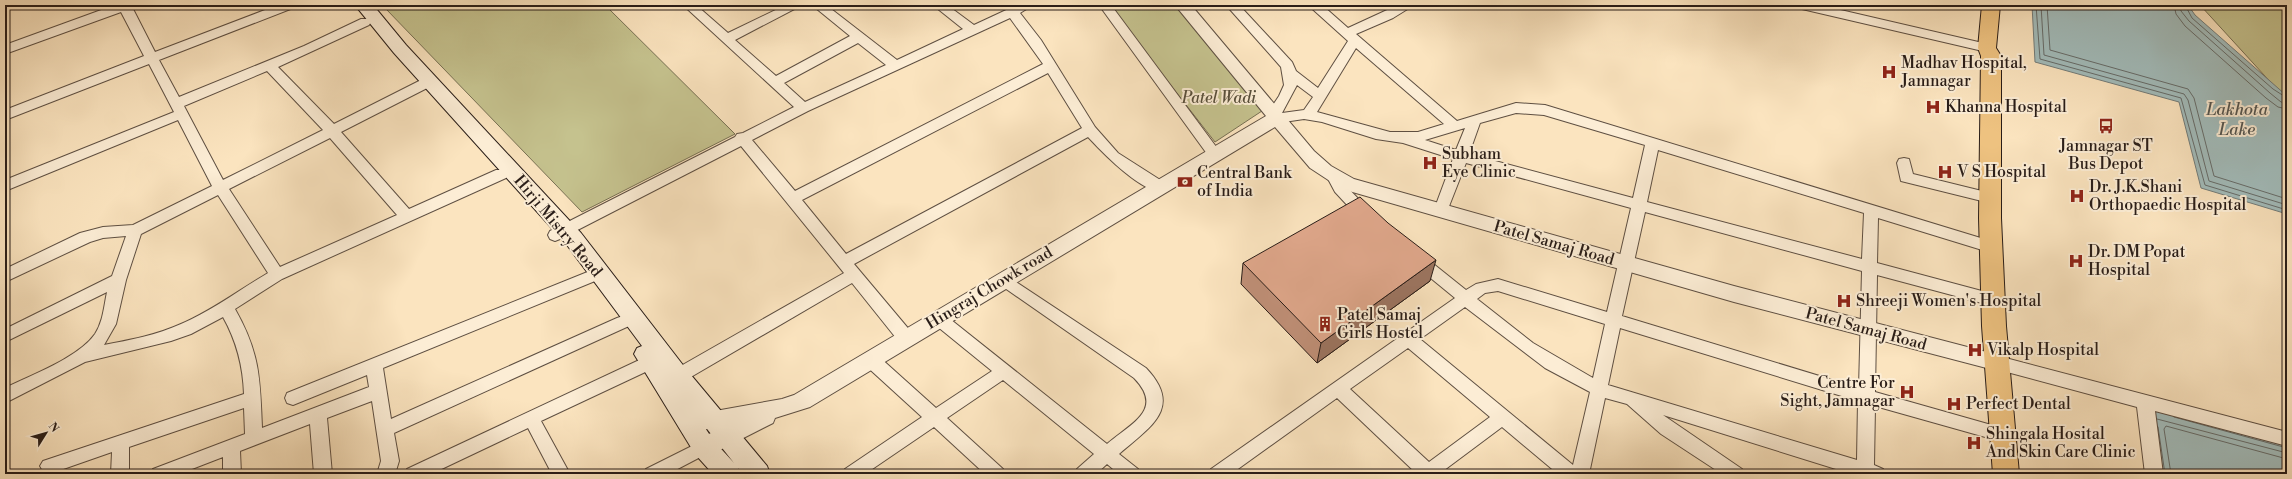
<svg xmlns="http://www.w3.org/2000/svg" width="2292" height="479" viewBox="0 0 2292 479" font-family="'Libre Bodoni',serif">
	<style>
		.green { fill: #c5c28e; stroke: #777053 }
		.water { fill: #a2bcbb; stroke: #727c7a }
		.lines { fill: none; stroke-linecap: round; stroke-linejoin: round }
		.shore { stroke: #666c6a; stroke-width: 1 }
		.minor-casing { stroke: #5e4f42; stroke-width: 2 }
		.tertiary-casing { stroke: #5e4f42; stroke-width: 2 }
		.secondary-casing { stroke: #291d18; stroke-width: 2 }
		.primary-casing { stroke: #291d18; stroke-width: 2 }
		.minor { fill: #fcedd5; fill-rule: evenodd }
		.tertiary { fill: #fcedd5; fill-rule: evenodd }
		.secondary { fill: #fcedd5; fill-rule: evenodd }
		.primary { fill: #eec280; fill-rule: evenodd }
		.wall { fill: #c09078; stroke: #291d18 }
		.shaded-wall { fill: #9c7561; stroke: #291d18 }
		.building { fill: #dfa78b; stroke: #291d18 }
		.labels { text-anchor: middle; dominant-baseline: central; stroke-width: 4; stroke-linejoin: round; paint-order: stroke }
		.poi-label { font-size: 16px; fill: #291d18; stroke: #fcedd5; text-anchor: start }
		.park-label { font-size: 16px; font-style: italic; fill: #584f3b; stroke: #fcedd5 }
		.street-label { font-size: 16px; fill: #291d18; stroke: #fcedd5 }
		.water-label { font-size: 17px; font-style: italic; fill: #535551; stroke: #fcedd5 }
	</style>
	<rect width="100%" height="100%" fill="#fbe4bf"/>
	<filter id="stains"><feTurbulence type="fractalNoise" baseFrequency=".005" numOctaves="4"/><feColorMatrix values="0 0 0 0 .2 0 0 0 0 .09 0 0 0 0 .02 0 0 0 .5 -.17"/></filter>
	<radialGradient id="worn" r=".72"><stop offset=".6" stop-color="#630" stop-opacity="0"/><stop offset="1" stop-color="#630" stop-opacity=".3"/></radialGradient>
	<path class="green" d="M396,5H605L735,134L582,212L386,9Z
		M1108,5H1175L1268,107L1215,142Z
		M2200,5H2287V98L2275,87Z"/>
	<path class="water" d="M2032,5H2188L2195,15L2287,96V214L2201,188L2179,102L2035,62Z
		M2145,405L2287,444V474H2157Z"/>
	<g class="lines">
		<path class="shore" d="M2036,5L2040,59L2181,98L2205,185L2287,210
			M2041,5L2044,55L2184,94L2188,100L2209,181L2287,205
			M2047,5L2050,50L2188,89L2194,98L2214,176L2287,199
			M2174,5L2176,14L2185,26L2266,98L2278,107L2287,109
			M2180,5L2181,11L2189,21L2270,93L2281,102L2287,103
			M2185,5L2192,18L2273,89L2287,98
			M2174,417L2287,448
			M2157,419L2287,453
			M2158,427L2165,474
			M2171,474L2164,429L2166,426L2287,459"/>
		<g class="minor-casing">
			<path id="minor" d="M115,5H133L132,7L155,52L278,5H295L293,8L159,60L179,97L304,46L361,19H369L371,22L369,25L278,67L334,124L425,78H435L437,81L435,84L341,132L409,209L496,170H506L508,174L506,178L282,279L235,309C260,353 260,378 262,428L369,387L367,375L293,405L287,403L285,398L287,393L590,271L595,273L598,277L595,281L383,368L391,419L617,318L623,316L629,318L631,322L629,326L394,433L399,461L395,474H377L381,461L372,401L327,418L332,474H314L310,424L240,451L241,474H223V457L179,474H150L153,469L245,434L244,408L129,447V474H111L112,452L49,474L43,471L40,466L43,461L244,394C243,366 237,342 223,317L191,334L171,341L85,362L5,403V388C31,375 78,358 95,334C103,322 104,306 107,292L5,342V329L112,276L126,236L103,238L90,242L5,282V269L80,233L103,227L133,225L212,186L178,120L5,191V180L174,112L149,64L5,120V110L144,56L121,12L5,54V45ZM267,71L323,130L223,180L184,106ZM330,138L397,215L280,267L229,189ZM218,195L268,273C239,290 212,311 181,324C157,335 130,340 104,345L116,324L126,280L141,234Z
				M683,5H696L728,33L786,5H802L735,40L776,76L850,36L812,5H826L897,60L963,29L933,5H947L974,25L1017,5H1033L1020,13L1041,40L1095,127L1118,153L1165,183L1167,187L1165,191C1145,197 1101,151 1088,137L854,264L912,333L914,338L912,343L906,344L900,343L852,283L684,381L678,383L672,381L670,376L672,371L844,273L741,146L560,239L555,241L550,239L548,235L550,231L735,137L737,134L743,133L794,107ZM1010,18L1043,64L795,191L752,140L808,111ZM858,43L886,65L805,102L784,83ZM1048,73L1082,128L846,254L802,200Z
				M1099,5H1111L1220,152L1222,155L1220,158H1210Z
				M1226,5H1239L1292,62L1296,71L1318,88L1348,41L1308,5H1322L1348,28L1398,5H1414L1393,18L1356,34L1457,121L1516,103L1545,105L1997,243L2000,247L1997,251L1992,253L1878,218L1877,263L1993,294L1999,296L2001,300L1999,304L1993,306L1877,275L1875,392L2009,430L2012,435L2009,440L2003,442L1875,406L1874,465L1883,469L1886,474H1852L1663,415L1742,469L1745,474H1722L1661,434L1627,404L1605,398L1589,474H1558L1502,427L1439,474H1417L1337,398L1231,474H1208L1211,469L1455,298L1411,262L1408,258L1411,254L1416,252L1421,254L1466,290L1476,284L1498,279L1607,312L1631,208L1466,163L1446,214H1436L1434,210L1453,159L1403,143L1376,139L1322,122L1304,119L1277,123L1272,121L1267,114L1279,96L1284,85L1281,67ZM1356,48L1444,124L1418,132H1390L1317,112ZM1297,85L1313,97L1304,110L1282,113ZM1516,113L1544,115L1645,145L1633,198L1469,154L1480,123ZM1465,128L1456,150L1425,140ZM1658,150L1864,213L1862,259L1647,202ZM1645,212L1862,271L1859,388L1622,316ZM1498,291L1605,324L1593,378L1533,343L1477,299L1485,293ZM1465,307L1545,368L1590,392L1573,465L1420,339ZM1620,328L1858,401L1857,460L1608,385ZM1408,348L1490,417L1429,462L1350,389Z
				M1796,5H1819L1987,44L1993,48L1987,52L1802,9Z
				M1904,158L1909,159L1913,174L1990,193L1995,194L1997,198L1995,202L1990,203L1901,181L1897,163L1899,159Z
				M1334,172L1339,173L1345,185L1371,212L1373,216L1371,220H1361L1335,192L1327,177L1329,173Z
				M1004,274L1146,368C1184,408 1150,427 1119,454L1138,469L1141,474H1119L1107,464L1096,474H1074L1077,469L1094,454L1003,380L947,418L1003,469L1006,474H985L934,427L865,474H842L845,469L922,417L865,365L863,360L865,355L871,353L877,355L936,408L992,371L933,323L931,319L933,315L939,313L945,315L1107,444C1131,423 1165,410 1134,378L999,284L996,280L999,276Z
				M650,355L656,357L658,362L656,367L541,421L570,474H552L528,428L431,474H404L407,469Z
				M1998,356L2287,432V446L2155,411L2163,474H2145L2137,407L1992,368L1990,363L1992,358Z
				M704,440L710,442L713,447L710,452L668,474H643L646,469Z"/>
		</g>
		<g class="tertiary-casing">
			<path id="tertiary" d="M1175,5H1191L1314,151L1331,166L1354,179L1734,286L1998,355L2005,357L2008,363L2005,369L1998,371L1734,302L1342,189L1310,168L1275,127L810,407L775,418L773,423L712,454L704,456L696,454L693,447L696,440L726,426L701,430L693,427L690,421L693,415L782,399L794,395L1266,116Z"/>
		</g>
		<g class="secondary-casing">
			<path id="secondary" d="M355,5H373L406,45L581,233L686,369L767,466L770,474H743L738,468L741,474H713L695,454L634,354L637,348L642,346L567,245L394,53ZM700,420L734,463L713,440Z"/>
		</g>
		<g class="primary-casing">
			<path id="primary" d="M1982,5H2000L1996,48L2001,56V218L2006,326L2019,474H1993L1982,326L1979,218L1981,56L1978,48Z"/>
		</g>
		<use href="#minor" class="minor"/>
		<use href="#tertiary" class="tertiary"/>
		<use href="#secondary" class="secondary"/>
		<use href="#primary" class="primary"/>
	</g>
	<path class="wall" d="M1243,263L1430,281L1317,363L1241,284Z"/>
	<path class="shaded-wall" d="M1436,260L1430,281L1317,363L1321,343Z"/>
	<path class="building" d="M1360,197L1388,223L1436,260L1321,343L1243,263Z"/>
	<defs>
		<g id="hospital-bare" transform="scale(1.2)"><path d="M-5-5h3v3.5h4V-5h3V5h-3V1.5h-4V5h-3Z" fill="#8f2418" stroke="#fcedd5" stroke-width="2.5" paint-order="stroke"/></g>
		<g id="bus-bare" transform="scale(1.2)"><path d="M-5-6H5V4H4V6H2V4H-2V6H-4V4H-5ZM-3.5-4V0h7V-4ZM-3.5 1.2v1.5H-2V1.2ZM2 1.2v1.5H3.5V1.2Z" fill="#8f2418" stroke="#fcedd5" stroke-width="2.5" paint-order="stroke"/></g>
		<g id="bank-bare" transform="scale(1.2)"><path d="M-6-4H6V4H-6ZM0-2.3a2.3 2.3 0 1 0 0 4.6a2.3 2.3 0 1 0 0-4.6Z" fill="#8f2418" stroke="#fcedd5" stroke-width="2.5" paint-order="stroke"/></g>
		<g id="building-bare" transform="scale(1.2)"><path d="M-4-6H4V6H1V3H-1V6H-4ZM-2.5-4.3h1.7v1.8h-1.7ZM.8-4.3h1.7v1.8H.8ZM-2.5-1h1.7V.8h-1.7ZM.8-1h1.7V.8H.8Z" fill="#8f2418" stroke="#fcedd5" stroke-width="2.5" paint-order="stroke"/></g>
	</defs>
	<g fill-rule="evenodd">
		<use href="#hospital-bare" x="1889" y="72"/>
		<use href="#hospital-bare" x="1933" y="107"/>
		<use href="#bus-bare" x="2106" y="126"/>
		<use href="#hospital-bare" x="1430" y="163"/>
		<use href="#hospital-bare" x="1945" y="172"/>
		<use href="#bank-bare" x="1185" y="182"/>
		<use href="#hospital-bare" x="2077" y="196"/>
		<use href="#hospital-bare" x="2076" y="261"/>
		<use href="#hospital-bare" x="1844" y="301"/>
		<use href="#building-bare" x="1325" y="324"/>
		<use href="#hospital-bare" x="1975" y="350"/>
		<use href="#hospital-bare" x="1907" y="392"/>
		<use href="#hospital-bare" x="1954" y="404"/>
		<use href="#hospital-bare" x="1974" y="443"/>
	</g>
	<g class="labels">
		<g class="poi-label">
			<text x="1901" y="63">Madhav Hospital,<tspan x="1901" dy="18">Jamnagar</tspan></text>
			<text x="1945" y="107">Khanna Hospital</text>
			<text x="2106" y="146" text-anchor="middle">Jamnagar ST<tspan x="2106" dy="18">Bus Depot</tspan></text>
			<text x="1442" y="154">Subham<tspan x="1442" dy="18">Eye Clinic</tspan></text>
			<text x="1957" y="172">V S Hospital</text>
			<text x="1197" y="173">Central Bank<tspan x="1197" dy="18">of India</tspan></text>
			<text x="2089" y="187">Dr. J.K.Shani<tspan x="2089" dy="18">Orthopaedic Hospital</tspan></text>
			<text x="2088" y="252">Dr. DM Popat<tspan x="2088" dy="18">Hospital</tspan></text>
			<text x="1856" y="301">Shreeji Women's Hospital</text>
			<text x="1337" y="315">Patel Samaj<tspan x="1337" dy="18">Girls Hostel</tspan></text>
			<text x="1987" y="350">Vikalp Hospital</text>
			<text x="1895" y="383" text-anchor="end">Centre For<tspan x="1895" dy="18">Sight, Jamnagar</tspan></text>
			<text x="1966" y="404">Perfect Dental</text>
			<text x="1986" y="434">Shingala Hosital<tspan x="1986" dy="18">And Skin Care Clinic</tspan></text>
		</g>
		<g class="park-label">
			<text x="1219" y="98">Patel Wadi</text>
		</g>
		<g class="street-label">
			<text transform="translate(558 226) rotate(50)">Hirji Mistry Road</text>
			<text transform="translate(1554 243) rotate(16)">Patel Samaj Road</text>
			<text transform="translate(989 288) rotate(-31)">Hingraj Chowk road</text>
			<text transform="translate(1866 329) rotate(15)">Patel Samaj Road</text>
		</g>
		<g class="water-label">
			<text x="2237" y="110">Lakhota<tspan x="2237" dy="20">Lake</tspan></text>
		</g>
	</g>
	<rect width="2292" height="479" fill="none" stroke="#fbe4bf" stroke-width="20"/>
	<rect x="6" y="6" width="2280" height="467" fill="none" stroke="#291d18" stroke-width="2"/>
	<rect x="10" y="10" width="2272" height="459" fill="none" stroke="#291d18"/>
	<g transform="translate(46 433) rotate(53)" stroke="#fcedd5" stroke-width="3" paint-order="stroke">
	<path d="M0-3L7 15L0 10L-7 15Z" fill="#291d18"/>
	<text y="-6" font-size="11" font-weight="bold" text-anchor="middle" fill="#291d18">N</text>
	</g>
	<rect width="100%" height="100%" filter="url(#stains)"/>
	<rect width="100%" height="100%" fill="url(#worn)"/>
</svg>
